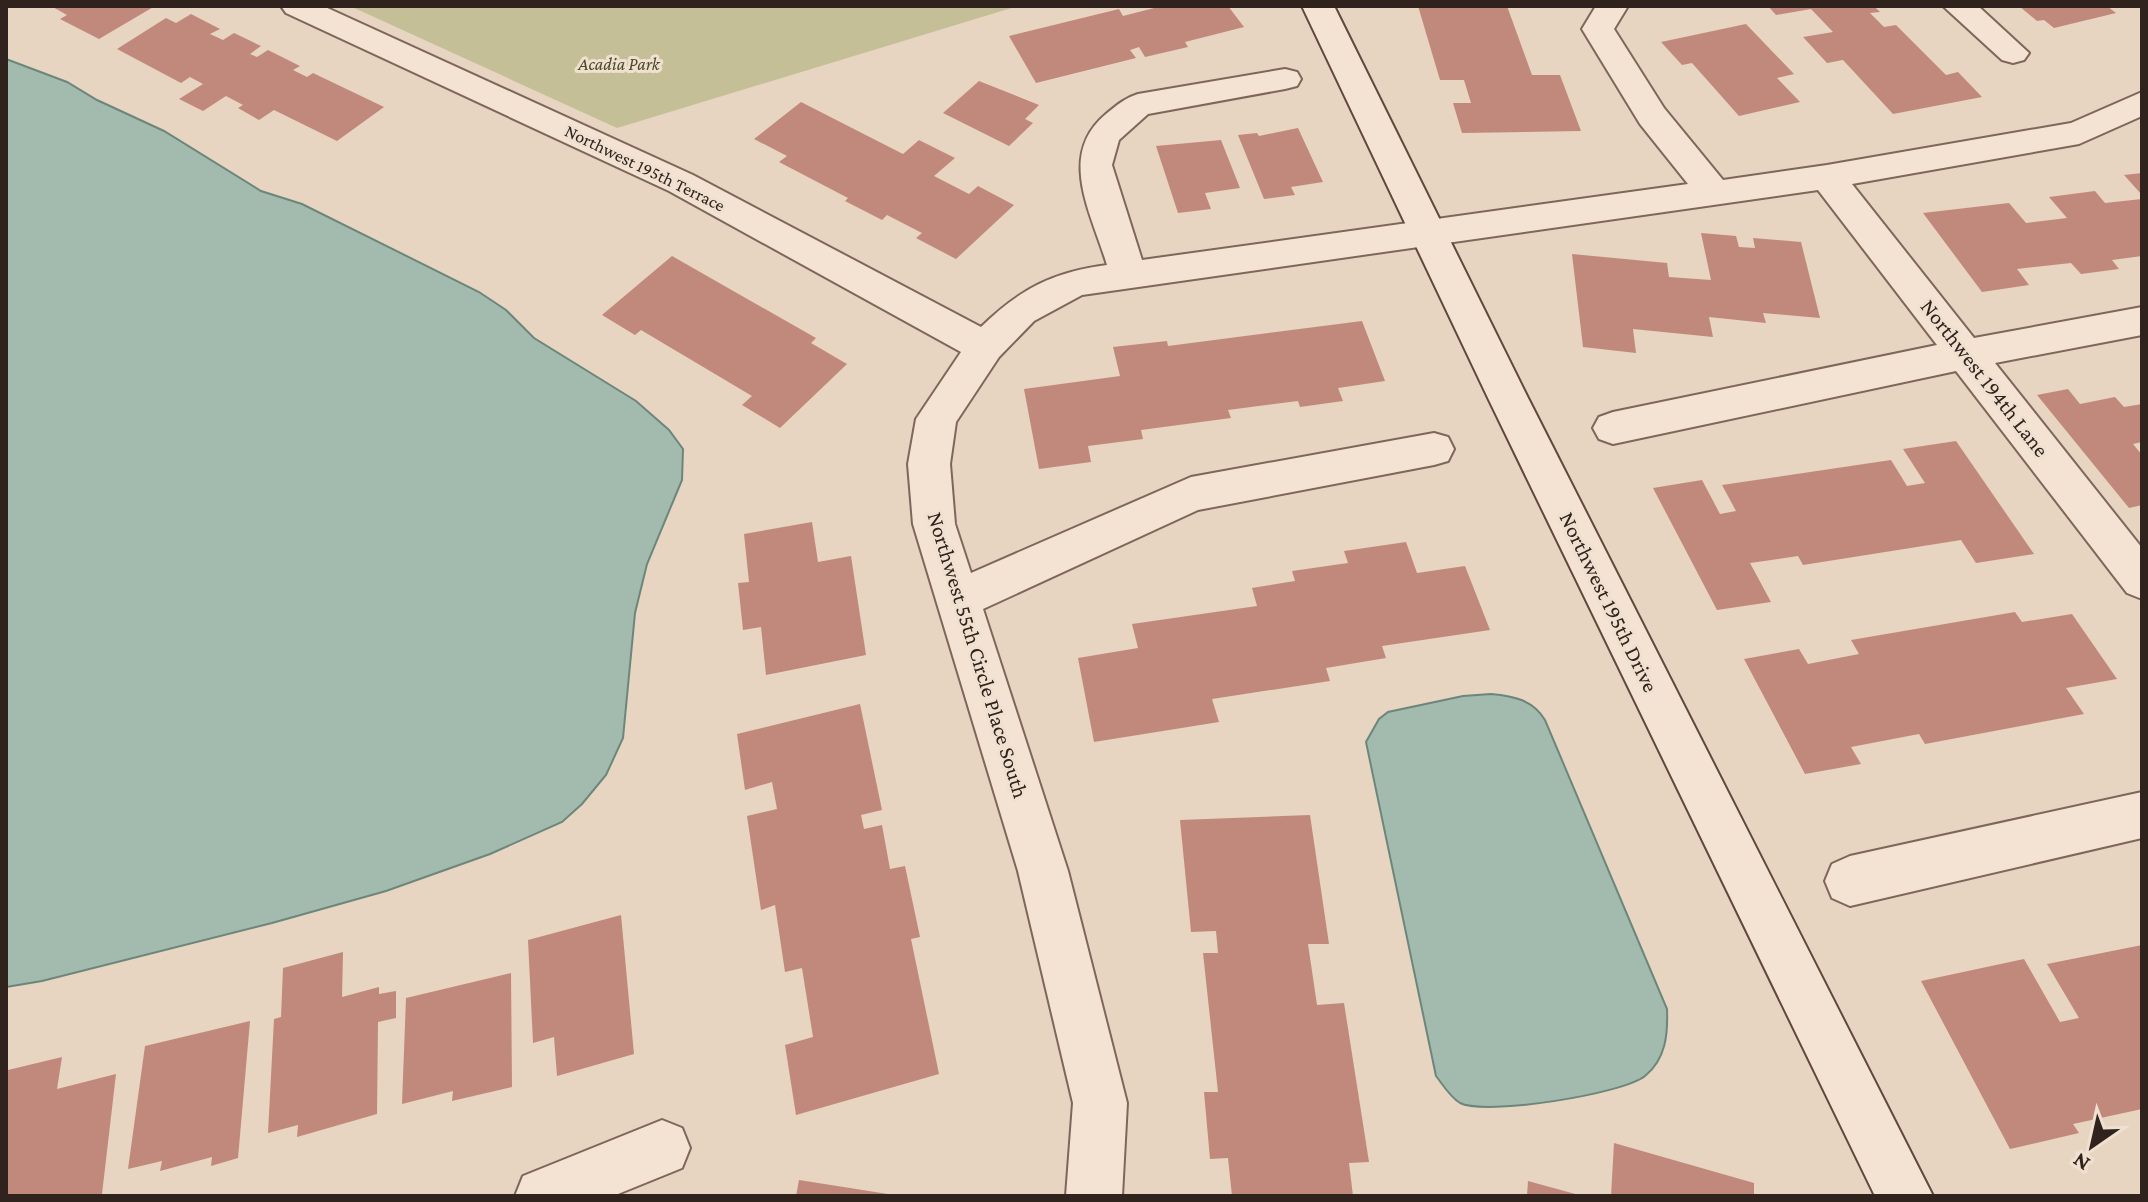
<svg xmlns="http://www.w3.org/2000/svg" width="2148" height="1202" viewBox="0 0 2148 1202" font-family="'Crimson Pro',serif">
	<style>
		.green { fill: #c4bf97 }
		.water { fill: #a3bbae; stroke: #6c877a; stroke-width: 2 }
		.building { fill: #c1897c }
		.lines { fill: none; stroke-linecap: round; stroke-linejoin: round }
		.street-casing { stroke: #7f665b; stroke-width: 4 }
		.secondary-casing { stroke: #60483e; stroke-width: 4 }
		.street { fill: #f4e3d3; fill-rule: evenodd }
		.secondary { fill: #f4e3d3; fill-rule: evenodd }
		.labels { text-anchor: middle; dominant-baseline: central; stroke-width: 6; stroke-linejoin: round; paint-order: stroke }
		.far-park-label { font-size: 18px; font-style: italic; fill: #494a26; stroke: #f0e0d0 }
		.far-street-label { font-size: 18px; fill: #30221d; stroke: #f0e0d0 }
		.street-label { font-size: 22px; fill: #30221d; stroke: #f0e0d0 }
	</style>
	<rect width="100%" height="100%" fill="#e7d4c1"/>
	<path class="green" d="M350,6H1018L617,128Z"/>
	<path class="water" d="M6,59L67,82L97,100L164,131L261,191L302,204L479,292L506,310L534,338L636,401L669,430L683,449L682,480L647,564L635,613L623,738L606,775L582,804L562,822L490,854L386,891L272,923L42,981L6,987Z
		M1491,694C1514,696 1533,700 1545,720L1667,1009C1668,1034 1666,1059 1645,1076C1623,1094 1485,1116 1460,1103C1450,1097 1443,1085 1436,1076L1366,742L1379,719L1388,712L1463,696Z"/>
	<path class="building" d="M51,6H155L99,39L60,19L67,15Z
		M1162,6H1228L1244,27L1185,42L1188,47L1145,57L1139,47L1130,50L1136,58L1036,83L1009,36L1119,9L1123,16Z
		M1418,6H1507L1532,75H1560L1581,131L1462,133L1453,103H1471L1464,80H1440Z
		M1768,6H1874L1880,12L1870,13L1884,27L1896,25L1946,75L1958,72L1982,97L1893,114L1843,60L1827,63L1803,37L1833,32L1811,9L1776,15Z
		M2019,6H2107L2116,13L2054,28L2044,20L2037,21Z
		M191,14L220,29L210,34L223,40L234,33L261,46L250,54L257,57L268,50L300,66L293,70L307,77L313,73L384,107L337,141L274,110L259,120L238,108L243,105L226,96L203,111L179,99L203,84L190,77L181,83L117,49L166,18L176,23Z
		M1746,24L1794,74L1777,78L1800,102L1739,116L1692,63L1682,65L1661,42Z
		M979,81L1039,105L1025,119L1033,123L1009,146L943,113Z
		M801,102L903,154L919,140L955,158L934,176L969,194L978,186L1014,205L956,259L916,238L922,233L887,215L882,220L845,201L848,198L779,162L787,156L754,139Z
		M1298,128L1323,182L1291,187L1295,195L1264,199L1238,135L1257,133L1259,136Z
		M1221,140L1240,188L1205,193L1211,209L1178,213L1156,146Z
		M2142,173V195L2124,175Z
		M2095,191L2105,203L2142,199V256L2112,260L2119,269L2081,274L2071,263L2017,269L2029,285L1982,292L1923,213L2009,203L2026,223L2067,218L2049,197Z
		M1701,233L1736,236L1739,247L1755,248L1753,238L1801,242L1820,318L1763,313L1766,323L1709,317L1713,337L1633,329L1636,353L1583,347L1572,254L1667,263L1669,277L1711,280Z
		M672,256L816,338L811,343L847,364L780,428L742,405L752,396L641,330L635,335L602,315Z
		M1362,321L1385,381L1338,388L1343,401L1300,407L1298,401L1228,410L1231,418L1141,430L1143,439L1088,446L1091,462L1039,469L1024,389L1120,376L1113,347L1167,341L1168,346Z
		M2068,389L2080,404L2115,397L2124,407L2142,404V442L2133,444L2142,455V505L2129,508L2037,395Z
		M1956,441L2034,554L1976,563L1961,540L1803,565L1798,556L1750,563L1771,602L1717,610L1653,488L1702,480L1720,514L1736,511L1722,485L1891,460L1907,486L1925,483L1903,449Z
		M812,522L818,562L851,556L866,655L766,675L761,627L743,630L738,583L749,582L744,534Z
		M1406,542L1417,573L1465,566L1490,630L1382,646L1386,658L1326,668L1330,681L1212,699L1219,722L1094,742L1078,658L1138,648L1132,624L1257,606L1252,588L1295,581L1292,571L1348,563L1344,551Z
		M2015,612L2022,622L2072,614L2117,679L2066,688L2084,714L1925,744L1919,734L1851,747L1861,764L1805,774L1744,659L1799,649L1808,664L1859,654L1851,640Z
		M860,704L882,810L861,815L864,829L882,825L890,869L905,866L920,937L911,939L939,1074L796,1115L785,1045L813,1037L802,968L785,972L775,905L761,910L747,816L777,809L772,782L745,790L737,734Z
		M1310,815L1329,944H1308L1317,1005L1344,1003L1369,1162L1349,1163L1353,1196H1232L1228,1158L1210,1159L1204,1092H1218L1203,953H1218L1216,931L1191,932L1180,820Z
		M621,915L634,1054L557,1076L554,1037L533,1043L528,940Z
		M2142,945V1109L2073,1124L2079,1133L2010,1149L1921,981L2024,959L2060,1022L2079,1018L2047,964Z
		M343,952L342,997L379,987V994L396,991V1018L378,1022L377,1114L297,1137L298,1125L268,1133L274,1019L281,1017L283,968Z
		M511,973L512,1087L452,1101L453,1091L402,1104L406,998Z
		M250,1021L238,1158L211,1166L212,1157L160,1171L162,1161L128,1169L145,1046Z
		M62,1057L57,1089L116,1074L102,1194L6,1196L8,1070Z
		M1614,1143L1754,1183V1196H1611Z
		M799,1180L888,1194V1196H796Z
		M1528,1181L1579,1195V1196H1527Z"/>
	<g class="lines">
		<g class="street-casing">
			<path id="street" d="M281,6H323L693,175L981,327C1020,289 1053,272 1107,265C1091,212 1057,155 1106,114C1117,105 1125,98 1138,94L1285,69L1297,72L1301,79L1297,86L1285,89L1148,114L1119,140L1112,165L1142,260L1688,184L1640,124L1582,29L1596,6H1628L1614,29L1664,108L1723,180L1827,165L2071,123L2142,92V116L2079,144L1852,184L1974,338L2142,307V335L1995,363L2142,548V599L2127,593L1956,371L1613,444L1599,439L1593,428L1599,417L1613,412L1937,345L1818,190L1082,295L1034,321L999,357L956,422L950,464L955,524L971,573L1191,477L1434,433L1448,437L1454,449L1448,461L1434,465L1198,510L983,609L1068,871L1127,1103L1122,1196H1066L1073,1103L1018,871L913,524L908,464L916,419L961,352L669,191L286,13Z
				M1943,6H1978L2029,53L2024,60L2013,63L2002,60Z
				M2142,792V838L1850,906L1832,898L1825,881L1832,864L1850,856Z
				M662,1120L682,1128L690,1148L682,1168L613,1196H515L523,1176Z"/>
		</g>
		<g class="secondary-casing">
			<path id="secondary" d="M1302,6H1334L1529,400L1933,1196H1875L1489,400Z"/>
		</g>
		<use href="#street" class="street"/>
		<use href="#secondary" class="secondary"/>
	</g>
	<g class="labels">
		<g class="far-park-label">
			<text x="619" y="64">Acadia Park</text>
		</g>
		<g class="far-street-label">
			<text transform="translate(645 168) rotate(26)">Northwest 195th Terrace</text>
		</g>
		<g class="street-label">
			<text transform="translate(1985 378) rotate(52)">Northwest 194th Lane</text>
			<text transform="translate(1609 602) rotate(64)">Northwest 195th Drive</text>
			<text transform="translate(978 655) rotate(73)">Northwest 55th Circle Place South</text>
		</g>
	</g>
	<rect width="2148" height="1202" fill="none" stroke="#30221d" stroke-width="16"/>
	<g transform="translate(2092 1146) rotate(214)" stroke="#f0e0d0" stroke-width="6" paint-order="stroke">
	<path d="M0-6L14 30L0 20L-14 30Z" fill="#30221d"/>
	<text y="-12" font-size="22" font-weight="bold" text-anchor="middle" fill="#30221d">N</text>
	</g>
</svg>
